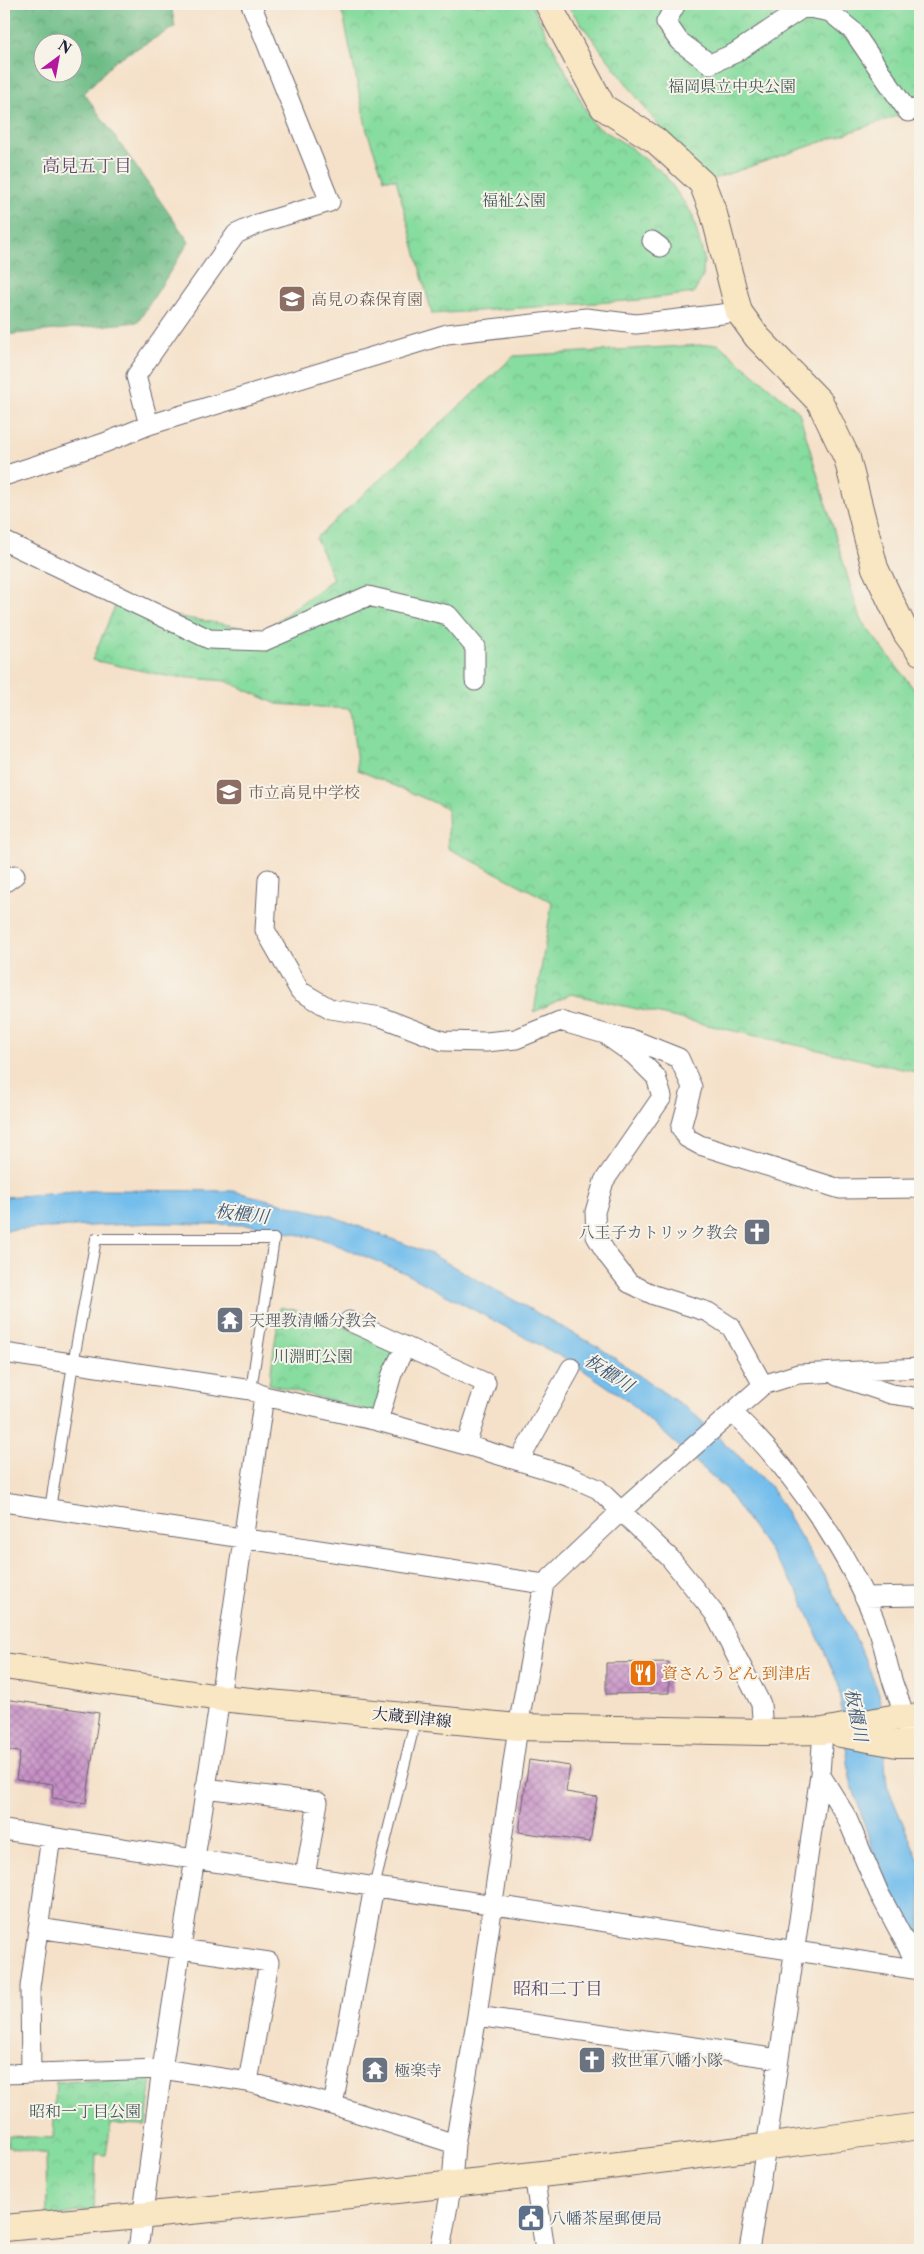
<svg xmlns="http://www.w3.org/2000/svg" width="924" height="2254" viewBox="0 0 924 2254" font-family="'Libre Caslon Text','Noto Serif JP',serif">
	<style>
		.forest { fill: url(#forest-crowns); stroke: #486f60; fill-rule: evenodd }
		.park { fill: url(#park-crowns); stroke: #547f6d }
		.water { fill: #73beec; stroke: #4a7094 }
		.building { fill: url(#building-cross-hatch) }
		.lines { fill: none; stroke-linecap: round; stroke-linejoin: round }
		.lane-casing { stroke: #6c656d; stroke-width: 12 }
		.street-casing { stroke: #6c656d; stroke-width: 21 }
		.secondary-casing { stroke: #6c656d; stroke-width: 28 }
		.lane { stroke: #fff; stroke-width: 10 }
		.street { stroke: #fff; stroke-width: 19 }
		.secondary { stroke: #f9e7c3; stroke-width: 26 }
		.labels { text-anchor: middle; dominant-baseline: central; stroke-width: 4; stroke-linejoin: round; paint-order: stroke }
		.park-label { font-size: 16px; fill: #405a59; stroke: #f7f3e8 }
		.education-label { font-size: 16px; fill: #785e54; stroke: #f7f3e8; text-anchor: start }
		.worship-label { font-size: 16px; fill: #5b616d; stroke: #f7f3e8; text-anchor: start }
		.food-label { font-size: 16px; fill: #c56008; stroke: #f7f3e8; text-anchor: start }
		.street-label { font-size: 16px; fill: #22223b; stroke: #f7f3e8 }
		.service-label { font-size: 16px; fill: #4e5e75; stroke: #f7f3e8; text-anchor: start }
		.neighbourhood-label { font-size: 18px; fill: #5c496c; stroke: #f7f3e8 }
		.water-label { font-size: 18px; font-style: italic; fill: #3e5979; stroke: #f7f3e8 }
	</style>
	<defs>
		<pattern id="forest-crowns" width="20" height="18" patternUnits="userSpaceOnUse" patternTransform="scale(1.25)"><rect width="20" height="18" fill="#6dbc86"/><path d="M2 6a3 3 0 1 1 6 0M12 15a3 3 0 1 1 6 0" fill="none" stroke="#59986f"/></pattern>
		<pattern id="park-crowns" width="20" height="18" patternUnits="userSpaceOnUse" patternTransform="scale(1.25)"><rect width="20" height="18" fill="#87dc9f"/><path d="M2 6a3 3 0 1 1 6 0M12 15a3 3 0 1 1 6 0" fill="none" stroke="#74bc8a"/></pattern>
		<pattern id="building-cross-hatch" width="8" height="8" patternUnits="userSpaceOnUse" patternTransform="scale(1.25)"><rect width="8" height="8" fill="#c892c7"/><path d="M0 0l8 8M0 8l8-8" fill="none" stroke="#a277a3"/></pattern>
	</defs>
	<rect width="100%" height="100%" fill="#f7f3e8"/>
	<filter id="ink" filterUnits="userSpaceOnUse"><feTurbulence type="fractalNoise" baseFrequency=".02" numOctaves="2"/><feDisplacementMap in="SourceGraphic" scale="10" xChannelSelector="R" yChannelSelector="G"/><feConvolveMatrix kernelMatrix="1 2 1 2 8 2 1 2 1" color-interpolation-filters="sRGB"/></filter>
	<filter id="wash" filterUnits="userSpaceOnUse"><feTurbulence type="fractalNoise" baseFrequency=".0096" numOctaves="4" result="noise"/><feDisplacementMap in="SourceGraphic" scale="20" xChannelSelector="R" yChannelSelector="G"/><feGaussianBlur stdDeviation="1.12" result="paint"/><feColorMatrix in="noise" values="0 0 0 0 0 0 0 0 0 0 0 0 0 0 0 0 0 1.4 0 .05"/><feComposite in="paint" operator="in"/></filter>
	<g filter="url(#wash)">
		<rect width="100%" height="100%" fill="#f5e1c9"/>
		<path class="forest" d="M4,4H171L175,27L116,60L84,93L189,242L138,322L4,335ZM42,42H72V72H42Z"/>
		<path class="park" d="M338,4H531L593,124L627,145L664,174L692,214L704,258L703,276L694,293L640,300L432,314L396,179H384L367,131L344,19Z
			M566,4H920V108L702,183Z
			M718,344L799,412L860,619L920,697V1073L571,994L534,1012L552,902L448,848L447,808L358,770L350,709L277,704L226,681L166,676L92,660L115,606L264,631L333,579L316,538L514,356Z
			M280,1307L310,1313L397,1349L376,1413L269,1384Z
			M152,2078L146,2125L111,2124L106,2155L96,2154L94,2210L47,2217L46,2154L7,2147L9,2136L53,2138L56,2082Z"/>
		<path class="water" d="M101,1190L233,1191L332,1216L431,1254L600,1348L693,1413L770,1486L826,1579L858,1643L879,1693L887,1786L920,1863V1946L915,1940L871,1846L850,1778L838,1683L798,1591L724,1487L627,1400L573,1363L405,1273L325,1240L252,1225L155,1223L4,1230V1197Z"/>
		<g id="blocks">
			<path class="building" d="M669,1662V1693L606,1694V1663Z
				M4,1699L99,1713L86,1803L52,1798L53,1784L16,1779L20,1752L4,1750Z
				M529,1760L570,1766L566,1792L597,1797L590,1842L519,1832Z"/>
		</g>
	</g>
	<g filter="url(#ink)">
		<use href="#blocks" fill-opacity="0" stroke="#6c656d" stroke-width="1"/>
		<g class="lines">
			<g class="lane-casing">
				<path id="lane" d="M50,1509L73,1364L96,1239H274L251,1390
					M374,1887L416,1718"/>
			</g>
			<g class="street-casing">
				<path id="street" d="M676,4L666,22L679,41L710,64L735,53L804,7L830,12L853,31L908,112L920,107
					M652,241L660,247
					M149,425L136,376L236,234L260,223L330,202L251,4
					M4,476L104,443L149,425L447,334L586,318L636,324L739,312
					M4,541L209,639L264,641L368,596L448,615L475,647V681
					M268,879L265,930L300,991L331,1009L381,1017L443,1041L486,1042L516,1039L560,1021L605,1034L634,1040L679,1058L692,1087L681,1128L687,1138L700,1145L840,1189L920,1188
					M4,883L15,875
					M610,1038L634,1055L656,1077L662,1097L604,1181L595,1212L596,1236L608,1256L629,1283L654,1295L708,1312L731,1327L763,1385
					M349,1321L486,1383L466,1445
					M4,1353L251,1390L264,1396L378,1421L466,1445L569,1476L598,1489L670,1558L714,1613L761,1704L763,1732
					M837,1376L891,1394L920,1398
					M732,1412C790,1467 854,1558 880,1635C885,1651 888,1667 893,1683C898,1698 905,1713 908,1729
					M378,1421L392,1374L405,1347
					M519,1461L571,1368
					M4,1502L544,1584
					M864,1597L920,1596
					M820,1774L846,1816L879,1893L920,1970
					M205,1788L318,1802L305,1876
					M4,1830L920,1970
					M38,1928L269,1962L248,2082
					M477,2016L779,2059
					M31,2073L30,1987L51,1837
					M4,2074L162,2069L248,2082L333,2105L455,2144
					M333,2105L374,1887
					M534,2174L545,2250
					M138,2250L162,2069L220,1698L264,1396
					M440,2250L452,2183L455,2144L477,2016L518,1727L544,1584L621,1511L763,1385L798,1374L920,1368
					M749,2250L766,2148L820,1774L823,1731"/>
			</g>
			<g class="secondary-casing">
				<path id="secondary" d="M548,4L603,107L655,140L702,183L714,214L739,312L757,337L820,402L847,458L875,568L906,633L920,652
					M4,1666L220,1698L518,1727L763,1732L823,1731L892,1718L920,1717
					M841,1734L897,1744H920
					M4,2228C310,2202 616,2168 920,2126"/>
			</g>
			<use href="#lane" class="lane"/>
			<use href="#street" class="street"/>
			<use href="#secondary" class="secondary"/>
		</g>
	</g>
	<defs>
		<g id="school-square" transform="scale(1.4375)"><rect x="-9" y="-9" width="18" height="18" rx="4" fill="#8d6e63" stroke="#f7f3e8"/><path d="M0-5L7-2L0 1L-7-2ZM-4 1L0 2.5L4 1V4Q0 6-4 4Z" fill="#fff"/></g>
		<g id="church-square" transform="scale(1.4375)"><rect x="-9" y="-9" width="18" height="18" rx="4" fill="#6b7280" stroke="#f7f3e8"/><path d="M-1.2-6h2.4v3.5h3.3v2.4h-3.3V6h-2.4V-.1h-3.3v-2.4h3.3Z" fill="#fff"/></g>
		<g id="temple-square" transform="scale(1.4375)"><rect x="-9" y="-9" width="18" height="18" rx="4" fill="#6b7280" stroke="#f7f3e8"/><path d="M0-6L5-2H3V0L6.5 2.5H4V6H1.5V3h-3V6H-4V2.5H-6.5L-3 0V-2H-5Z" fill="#fff"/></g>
		<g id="restaurant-square" transform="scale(1.4375)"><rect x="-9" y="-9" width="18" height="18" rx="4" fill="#e8710a" stroke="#f7f3e8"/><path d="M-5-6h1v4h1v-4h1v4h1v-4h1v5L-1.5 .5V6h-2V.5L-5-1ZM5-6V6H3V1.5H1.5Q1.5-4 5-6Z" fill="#fff"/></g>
		<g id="civic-square" transform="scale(1.4375)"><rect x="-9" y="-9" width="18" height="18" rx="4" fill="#5c6f8a" stroke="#f7f3e8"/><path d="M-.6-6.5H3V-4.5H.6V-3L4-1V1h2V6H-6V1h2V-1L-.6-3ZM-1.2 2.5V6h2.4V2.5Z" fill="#fff"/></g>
	</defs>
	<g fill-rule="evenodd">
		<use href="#school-square" x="292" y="299"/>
		<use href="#school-square" x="229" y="792"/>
		<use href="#church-square" x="757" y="1232"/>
		<use href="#temple-square" x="230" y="1320"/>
		<use href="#restaurant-square" x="643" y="1673"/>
		<use href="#church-square" x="592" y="2060"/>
		<use href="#temple-square" x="375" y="2070"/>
		<use href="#civic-square" x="531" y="2218"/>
	</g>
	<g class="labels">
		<g class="park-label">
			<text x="732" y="86">福岡県立中央公園</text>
			<text x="514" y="200">福祉公園</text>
			<text x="313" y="1356">川淵町公園</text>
			<text x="85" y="2111">昭和一丁目公園</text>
		</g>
		<g class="education-label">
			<text x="311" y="299">高見の森保育園</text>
			<text x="248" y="792">市立高見中学校</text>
		</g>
		<g class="worship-label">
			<text x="738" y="1232" text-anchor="end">八王子カトリック教会</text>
			<text x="249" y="1320">天理教清幡分教会</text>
			<text x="611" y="2060">救世軍八幡小隊</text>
			<text x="394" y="2070">極楽寺</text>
		</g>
		<g class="food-label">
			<text x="662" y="1673">資さんうどん 到津店</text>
		</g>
		<g class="street-label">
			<text transform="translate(412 1717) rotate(6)">大蔵到津線</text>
		</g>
		<g class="service-label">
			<text x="550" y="2218">八幡茶屋郵便局</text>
		</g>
		<g class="neighbourhood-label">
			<text x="87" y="166">高見五丁目</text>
			<text x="558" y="1989">昭和二丁目</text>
		</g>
		<g class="water-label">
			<text transform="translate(242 1214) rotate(7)">板櫃川</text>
			<text transform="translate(609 1373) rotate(33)">板櫃川</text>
			<text transform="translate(856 1715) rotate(79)">板櫃川</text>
		</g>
	</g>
	<rect width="924" height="2254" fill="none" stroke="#f7f3e8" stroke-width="20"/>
	<g transform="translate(58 58) rotate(32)"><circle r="24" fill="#f7f3e8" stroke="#a29fa3"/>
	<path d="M0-4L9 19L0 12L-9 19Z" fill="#b5179e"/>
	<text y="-8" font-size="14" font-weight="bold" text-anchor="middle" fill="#22223b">N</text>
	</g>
</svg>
